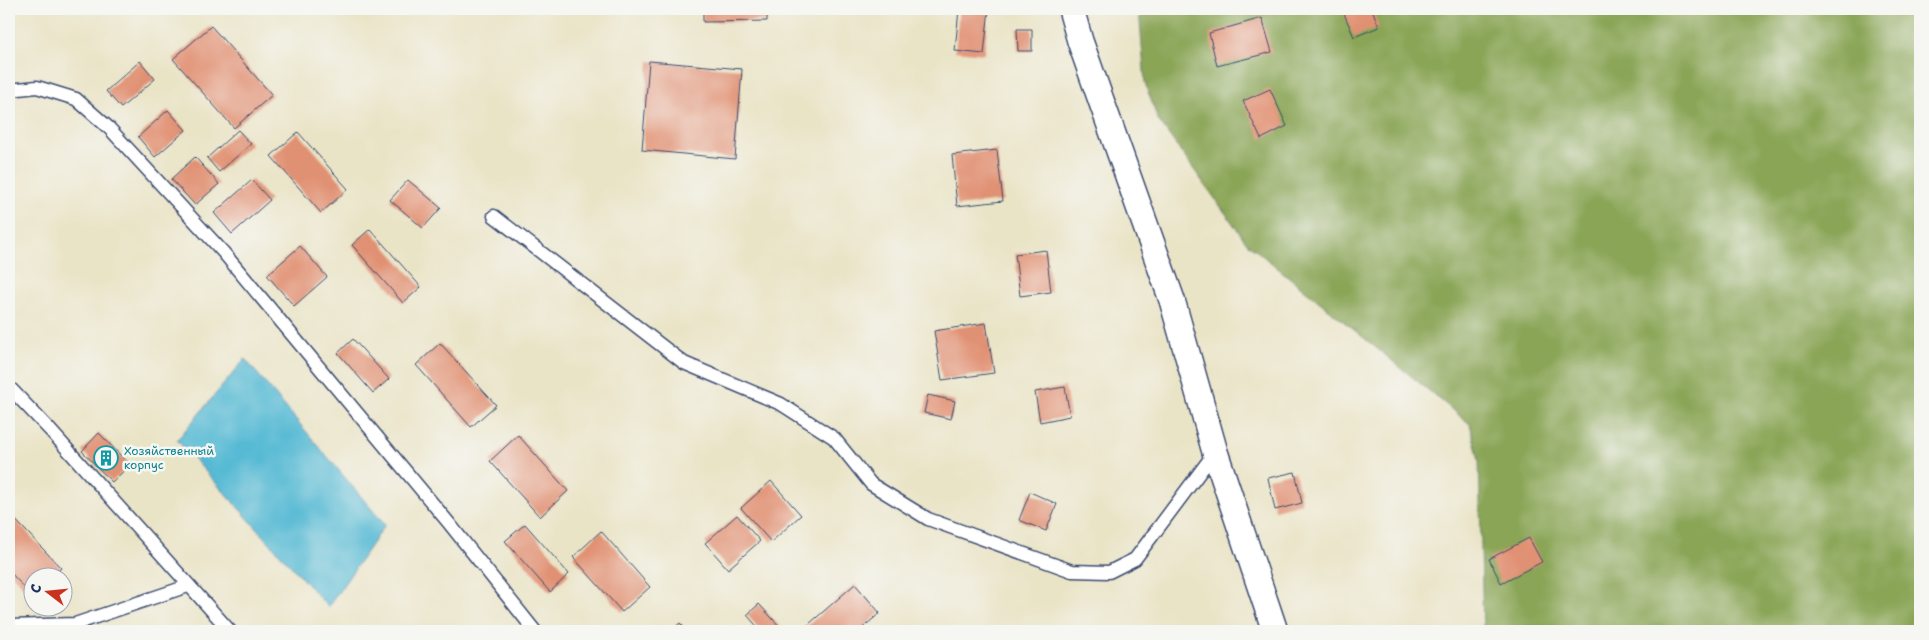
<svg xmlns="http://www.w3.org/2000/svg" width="1929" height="640" viewBox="0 0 1929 640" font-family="'Shantell Sans',sans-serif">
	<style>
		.forest { fill: #8aa557; stroke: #526a5a }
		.water { fill: #56bad4; stroke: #387499 }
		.building { fill: #e19173 }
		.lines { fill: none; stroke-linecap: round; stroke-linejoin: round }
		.service-casing { stroke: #3a4a6e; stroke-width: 15 }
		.minor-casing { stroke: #3a4a6e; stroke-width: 28 }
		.service { stroke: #fff; stroke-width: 12 }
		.minor { stroke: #fff; stroke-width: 25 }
		.labels { text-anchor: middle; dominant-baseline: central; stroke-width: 5; stroke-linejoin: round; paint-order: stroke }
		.culture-label { font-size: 12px; fill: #0d838f; stroke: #f6f6f2; text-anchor: start }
	</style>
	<rect width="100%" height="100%" fill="#f6f6f2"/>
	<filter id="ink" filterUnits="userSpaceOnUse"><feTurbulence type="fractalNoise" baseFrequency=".02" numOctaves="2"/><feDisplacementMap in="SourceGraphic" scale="10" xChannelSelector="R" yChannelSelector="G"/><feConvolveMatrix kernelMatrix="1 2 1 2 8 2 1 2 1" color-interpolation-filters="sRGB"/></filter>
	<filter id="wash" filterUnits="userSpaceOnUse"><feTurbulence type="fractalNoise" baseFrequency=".0096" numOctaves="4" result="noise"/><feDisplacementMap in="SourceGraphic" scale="20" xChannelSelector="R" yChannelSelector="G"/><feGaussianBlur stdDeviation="1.12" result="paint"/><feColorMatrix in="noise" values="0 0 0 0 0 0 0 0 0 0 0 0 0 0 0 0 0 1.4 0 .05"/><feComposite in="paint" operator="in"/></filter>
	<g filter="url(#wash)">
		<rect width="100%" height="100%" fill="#eae4c7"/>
		<path class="forest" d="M1139,9H1920V631H1483L1479,460L1470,424L1247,243L1158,120L1145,83Z"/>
		<path class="water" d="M245,359L385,525L328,607L177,440Z"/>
		<g id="blocks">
			<path class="building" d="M703,9H767V21L703,22Z
				M959,9H989L984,54L955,51Z
				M1342,9H1372L1379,27L1354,37Z
				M1262,18L1272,52L1217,66L1209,33Z
				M211,26L272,95L234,128L173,59Z
				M1017,29H1032V51H1018Z
				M140,61L155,79L121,108L106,91Z
				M649,61L742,69L735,159L642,150Z
				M1270,89L1287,126L1261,139L1243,101Z
				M168,110L186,130L155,157L138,137Z
				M238,130L251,144L219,172L207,158Z
				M298,132L348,189L321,213L271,156Z
				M997,150L1003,201L957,206L952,155Z
				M195,157L219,184L195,205L171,179Z
				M252,180L270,200L232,234L214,213Z
				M408,180L441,208L423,228L390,200Z
				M370,229L421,287L403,303L352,245Z
				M300,246L327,277L294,306L267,275Z
				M1046,250L1051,292L1020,296L1015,254Z
				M986,323L994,373L942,380L934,331Z
				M353,339L389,379L373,393L338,353Z
				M440,343L496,405L471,427L416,365Z
				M1065,387L1070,416L1040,422L1035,392Z
				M928,395L955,401L951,419L924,413Z
				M99,433L130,465L112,482L82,451Z
				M518,435L568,491L540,517L490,461Z
				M1295,472L1302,503L1275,510L1268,478Z
				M771,481L801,515L771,542L741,508Z
				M1030,492L1057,504L1046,531L1019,520Z
				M9,513L61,568L51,578H32V596L9,571Z
				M737,515L760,541L728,569L705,543Z
				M525,524L569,574L550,592L505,541Z
				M601,531L650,587L622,612L573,557Z
				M1529,538L1542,562L1501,583L1489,559Z
				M855,584L880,613L859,631H801Z
				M759,604L784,631H761L747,615Z
				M680,623L687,631H671Z"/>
		</g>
	</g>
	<g filter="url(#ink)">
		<use href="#blocks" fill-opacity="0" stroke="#3a4a6e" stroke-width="1"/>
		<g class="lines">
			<g class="service-casing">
				<path id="service" d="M9,90L37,87L76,99L109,128L223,252L448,522L535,631
					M494,216L684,363L781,404L834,438L871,484L928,519L1072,571L1109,572L1135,559L1215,452
					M9,387L50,430L230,631
					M9,626L75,624
					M71,631L75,624L188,586"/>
			</g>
			<g class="minor-casing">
				<path id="minor" d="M1071,9L1080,41L1172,300L1215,452L1275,631"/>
			</g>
			<use href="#service" class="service"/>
			<use href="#minor" class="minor"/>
		</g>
	</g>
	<defs>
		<g id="building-ring" transform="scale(1.25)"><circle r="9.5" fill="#f6f6f2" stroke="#0f9aa8" stroke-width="1.5"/><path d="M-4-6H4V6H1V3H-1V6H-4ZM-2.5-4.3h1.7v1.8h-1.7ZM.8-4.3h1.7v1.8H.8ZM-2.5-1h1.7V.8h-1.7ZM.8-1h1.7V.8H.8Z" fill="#0f9aa8"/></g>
	</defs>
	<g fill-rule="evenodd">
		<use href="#building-ring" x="106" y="458"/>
	</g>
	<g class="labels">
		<g class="culture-label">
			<text x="124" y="451">Хозяйственный<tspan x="124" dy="14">корпус</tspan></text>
		</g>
	</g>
	<rect width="1929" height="640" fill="none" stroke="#f6f6f2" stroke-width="30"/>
	<g transform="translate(48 592) rotate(286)"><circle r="24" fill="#f6f6f2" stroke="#9ea6b7"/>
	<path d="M0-4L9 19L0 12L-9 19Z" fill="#c8321e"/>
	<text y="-8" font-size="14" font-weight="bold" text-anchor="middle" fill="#1b2f5e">С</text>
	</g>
</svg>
